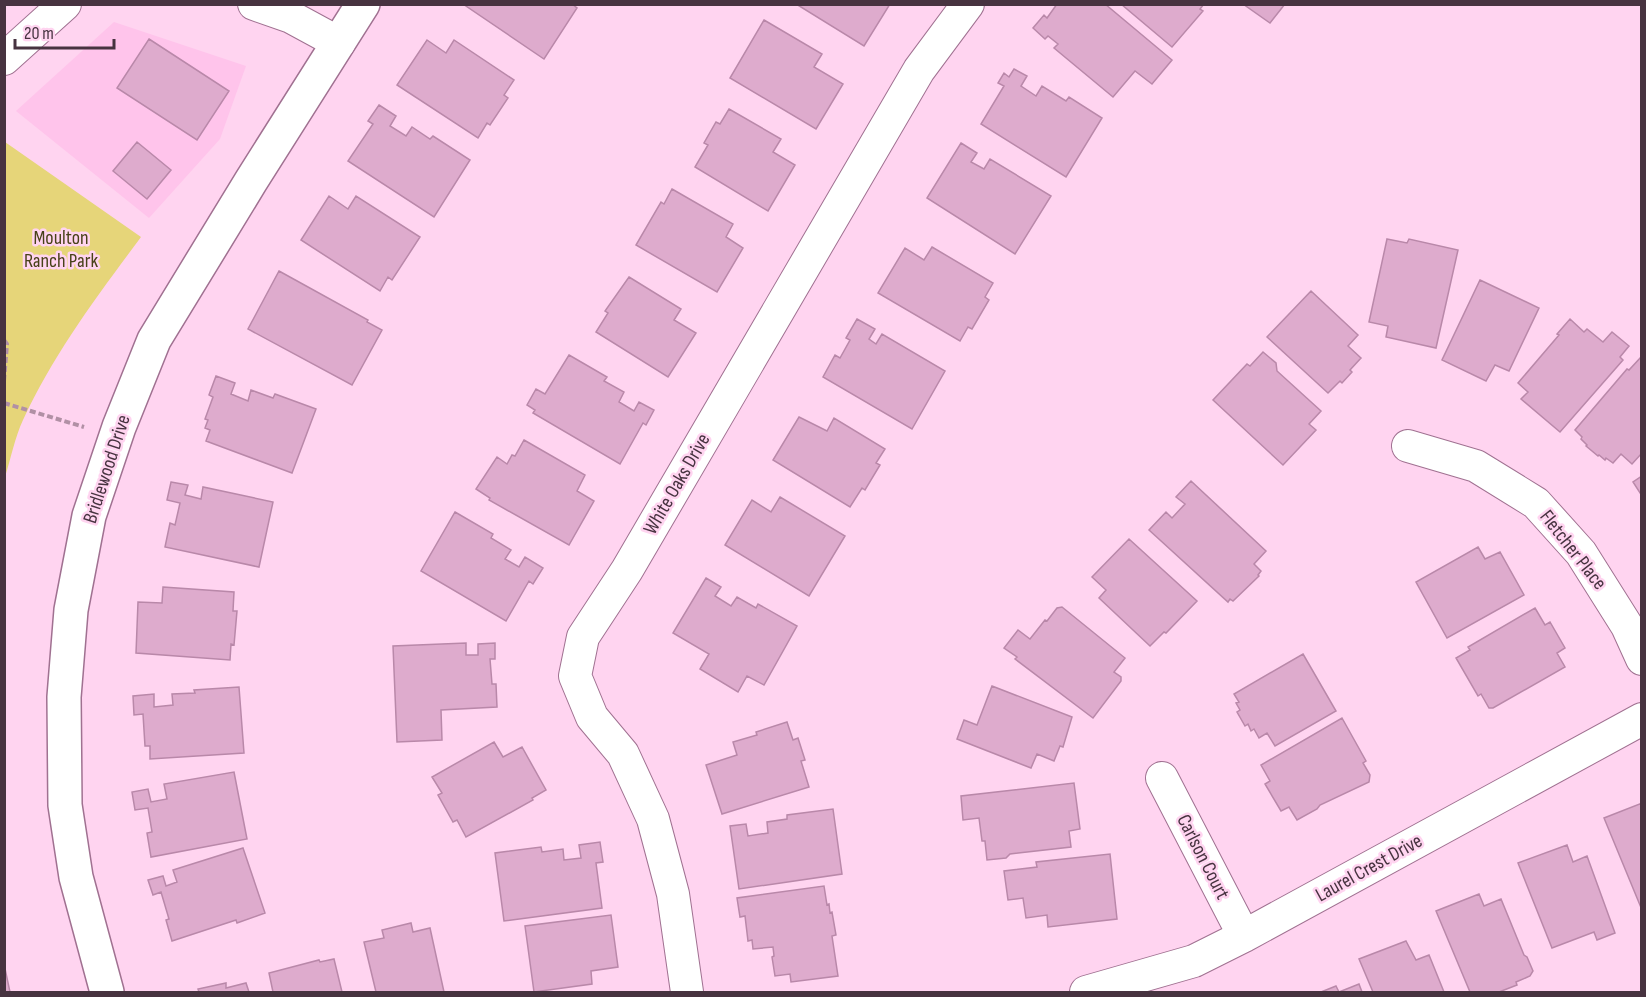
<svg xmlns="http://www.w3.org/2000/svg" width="1646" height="997" viewBox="0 0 1646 997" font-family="'Sofia Sans Condensed',sans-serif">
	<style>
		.built { fill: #ffc4eb }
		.green { fill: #e6d579 }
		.building { fill: #deabcd; stroke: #b988a9; stroke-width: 1.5 }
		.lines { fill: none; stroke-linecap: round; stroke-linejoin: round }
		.minor-casing { stroke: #a07191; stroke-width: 34 }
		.tertiary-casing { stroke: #a07191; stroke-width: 36 }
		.path { stroke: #b190a5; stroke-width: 4; stroke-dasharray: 6 3; stroke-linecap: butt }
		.minor { stroke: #fff; stroke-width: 32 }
		.tertiary { stroke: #fff; stroke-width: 33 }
		.labels { text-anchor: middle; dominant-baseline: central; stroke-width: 5; stroke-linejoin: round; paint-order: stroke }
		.park-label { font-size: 20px; fill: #484118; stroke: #ffd4f0 }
		.street-label { font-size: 20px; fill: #473340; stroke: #ffd4f0 }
	</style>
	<rect width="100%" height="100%" fill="#ffd4f0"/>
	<path class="built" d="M114,22L246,66L220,139L149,218L16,111Z"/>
	<path class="green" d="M5,142L141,237C98,295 54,353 23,420C15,437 11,458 5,477Z"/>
	<path class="building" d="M463,4H572L577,8L544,59Z
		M796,4H890L864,46Z
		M1057,4H1105L1172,60L1152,84L1135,71L1113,97L1054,48L1058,44L1048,36L1045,39L1033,28L1044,15L1047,18Z
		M1121,4H1204L1200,9L1203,11L1172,47Z
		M1243,4H1285L1270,23Z
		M764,20L822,54L814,67L843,84L816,129L730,78Z
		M149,39L229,91L197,140L117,88Z
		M427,40L446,53L454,40L514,80L504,95L508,98L490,125L487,123L478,138L397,85Z
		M1014,69L1027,76L1021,86L1036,96L1042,86L1066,101L1069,97L1102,118L1066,177L981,124L1004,86L998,83L1004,73L1009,77Z
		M379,105L396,116L390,126L406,136L412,127L430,139L433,136L470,160L434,217L348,161L373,124L368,121Z
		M729,109L781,139L773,152L795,165L768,211L695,167L708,145L704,143L716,122L720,124Z
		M137,142L171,170L147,199L113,171Z
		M961,143L977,153L971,162L984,169L990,159L1051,196L1015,254L927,198Z
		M672,189L733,224L726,237L743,248L717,292L636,245L661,202L664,204Z
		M329,196L348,209L356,196L420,237L392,280L388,277L380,291L301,240Z
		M1387,239L1407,243L1409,239L1458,250L1436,348L1386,337L1388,326L1369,322Z
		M932,247L993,283L985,297L989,300L972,329L968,327L960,341L878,293L905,248L924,260Z
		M279,271L368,320L367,322L382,330L352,385L248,329Z
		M629,277L681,309L674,320L696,333L668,377L596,332L608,313L605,311Z
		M1480,280L1539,308L1509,371L1495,365L1486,381L1442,360Z
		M1311,291L1358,335L1348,346L1361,358L1350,370L1352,372L1342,383L1340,381L1328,393L1267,337Z
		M857,319L875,329L869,339L876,344L882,334L945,371L912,429L823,377L835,355L840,358L850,340L846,338Z
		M1570,319L1584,332L1587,329L1603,342L1612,332L1629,346L1620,357L1623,360L1560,432L1521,399L1528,392L1518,383L1559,335L1557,334Z
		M1263,352L1276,363L1277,371L1321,411L1309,424L1316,430L1283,465L1213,400L1247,364L1250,366Z
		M569,355L607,377L604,381L624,392L619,402L634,411L639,402L654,410L646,425L643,423L620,464L533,413L535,410L527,405L536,389L545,394Z
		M1642,356V453L1632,464L1621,454L1613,463L1606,458L1605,460L1599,455L1598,456L1586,446L1587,445L1581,439L1582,437L1575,430L1627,369L1629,370Z
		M216,376L235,383L231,394L248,401L251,390L273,398L275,394L316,409L292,473L206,441L210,430L205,428L208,420L205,419L213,397L209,395Z
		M799,417L827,431L834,418L885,449L876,463L880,465L865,490L862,488L850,507L773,460Z
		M524,440L585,475L577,491L594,501L569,545L489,500L490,498L476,489L497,457L507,464L512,455L515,456Z
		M1642,476V496L1633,482Z
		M1191,481L1266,551L1254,564L1261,571L1258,575L1259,576L1233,601L1230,599L1228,602L1149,530L1166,512L1172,518L1185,504L1176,497Z
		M171,482L188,485L185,495L201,499L203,487L273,502L259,567L165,547L170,523L175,525L180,503L167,500Z
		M780,497L845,536L809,596L725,545L752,500L771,512Z
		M455,512L493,534L491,538L511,550L505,559L519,567L525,557L543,568L533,584L529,581L506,621L421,571Z
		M1129,539L1197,601L1166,633L1164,632L1150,646L1099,598L1106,590L1092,577Z
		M1478,547L1485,559L1500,552L1524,595L1447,638L1416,582Z
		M706,578L721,587L715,596L731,606L737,597L756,608L758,604L797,626L764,685L747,676L738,692L700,669L709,654L673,633Z
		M163,587L234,592L233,611H237L234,645L231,644L230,660L136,653L138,602L162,603Z
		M1062,607L1125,658L1114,672L1121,677V681L1093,718L1015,659L1017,657L1004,648L1018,630L1030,639L1045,620L1047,621L1057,608Z
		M1535,608L1545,625L1550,622L1565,648L1557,653L1565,667L1493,708H1489L1481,694L1478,696L1456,658L1470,650L1468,647Z
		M466,643V655H478V644L495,643V659H490L492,684H496L497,707L441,710L442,740L397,742L393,646Z
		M1303,654L1336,711L1275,746L1267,733L1259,738L1254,729L1251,731L1248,724L1245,726L1237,712L1240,710L1236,703L1239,702L1234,694Z
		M992,686L1072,717L1063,747L1060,746L1054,761L1037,754L1031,768L957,739L964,720L977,725Z
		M239,687L244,753L150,759V746H145L143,714L134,715L133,696L154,694V707L173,705L172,694L195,693L194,690Z
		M1342,718L1366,761L1363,763L1370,775L1369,782L1320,805L1317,809L1297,820L1289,807L1281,811L1265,784L1270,781L1261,765Z
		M787,722L793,740L798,738L805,760L801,761L809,787L722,814L706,765L737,755L733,742L757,735L756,732Z
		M494,742L503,757L522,747L546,790L532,798L533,800L466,837L457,820L453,822L438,795L442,793L432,777Z
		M234,772L247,839L151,857L147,833L152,832L148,808L135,810L132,792L148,789L151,802L167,799L164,784Z
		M1074,783L1080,829L1069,831L1071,847L1010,854L1006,858L987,860L985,841H982L979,818L963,820L961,796Z
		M1642,803V910L1604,818Z
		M833,809L842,874L739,889L730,826L746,824L748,836L768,833L767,822L787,819V815Z
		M600,842L603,862L596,863L602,908L504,921L495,853L541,847L542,852L563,849L564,860L581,858L579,845Z
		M1567,845L1573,862L1587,856L1615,933L1597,940L1594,932L1552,948L1518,863Z
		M243,848L265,913L237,923L236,920L172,941L166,920L169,919L161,892L153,895L148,880L163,876L166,886L177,882L173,870Z
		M1110,854L1117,919L1048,927L1047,915L1026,918L1023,898L1008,900L1004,871L1037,867L1036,862Z
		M824,886L827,905L829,904L830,913L832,912L836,935L832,936L838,976L791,982L790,974L775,976L772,957L774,956L773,947L753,949L752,940L748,941L745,916L740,917L737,898Z
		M1479,894L1484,906L1501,899L1524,955L1527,957L1533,971L1530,976L1516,982L1517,985L1499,992H1470L1436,911Z
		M611,915L618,967L591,971L592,984L534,992L525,926Z
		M411,923L413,932L430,928L444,992H376L364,942L384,938L382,930Z
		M1406,941L1416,960L1429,955L1444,992H1373L1359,959Z
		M334,959L342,992H273L269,973L319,960L320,962Z
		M4,964L10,992H4Z
		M226,983V988L246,983L249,992H197H199L198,989Z
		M1359,984L1362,992H1339Z
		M1336,986L1339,992H1321Z"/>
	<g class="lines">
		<g class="minor-casing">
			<path id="minor" d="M254,4L291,17L339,43
				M4,59L65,4
				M1408,446L1476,466L1536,503L1581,553L1627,626L1642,659
				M1162,778L1244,936
				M687,992L673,894L653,819L623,754L592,717L575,676L583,637L627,570L919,70L968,4
				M1086,992L1194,961L1244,936L1642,719"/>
		</g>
		<g class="tertiary-casing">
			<path id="tertiary" d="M107,992L76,877L65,805L64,697L71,610L89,516L119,427L154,340L251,181L363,4"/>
		</g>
		<path class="path" d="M4,340L7,344L4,381
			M4,403L84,427"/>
		<use href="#minor" class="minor"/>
		<use href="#tertiary" class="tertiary"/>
	</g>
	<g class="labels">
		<g class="park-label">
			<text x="61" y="238">Moulton<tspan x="61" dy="23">Ranch Park</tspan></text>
		</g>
		<g class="street-label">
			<text transform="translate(107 469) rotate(-72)">Bridlewood Drive</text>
			<text transform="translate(677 484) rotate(-60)">White Oaks Drive</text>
			<text transform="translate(1573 550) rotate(52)">Fletcher Place</text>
			<text transform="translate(1203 857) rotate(63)">Carlson Court</text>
			<text transform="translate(1369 868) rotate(-29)">Laurel Crest Drive</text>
		</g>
	</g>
	<rect width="1646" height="997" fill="none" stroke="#473340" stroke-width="12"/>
	<path d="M15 39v9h99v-9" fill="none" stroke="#473340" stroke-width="3"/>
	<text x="24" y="39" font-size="18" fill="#473340" stroke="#ffd4f0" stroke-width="4.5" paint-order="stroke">20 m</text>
</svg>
